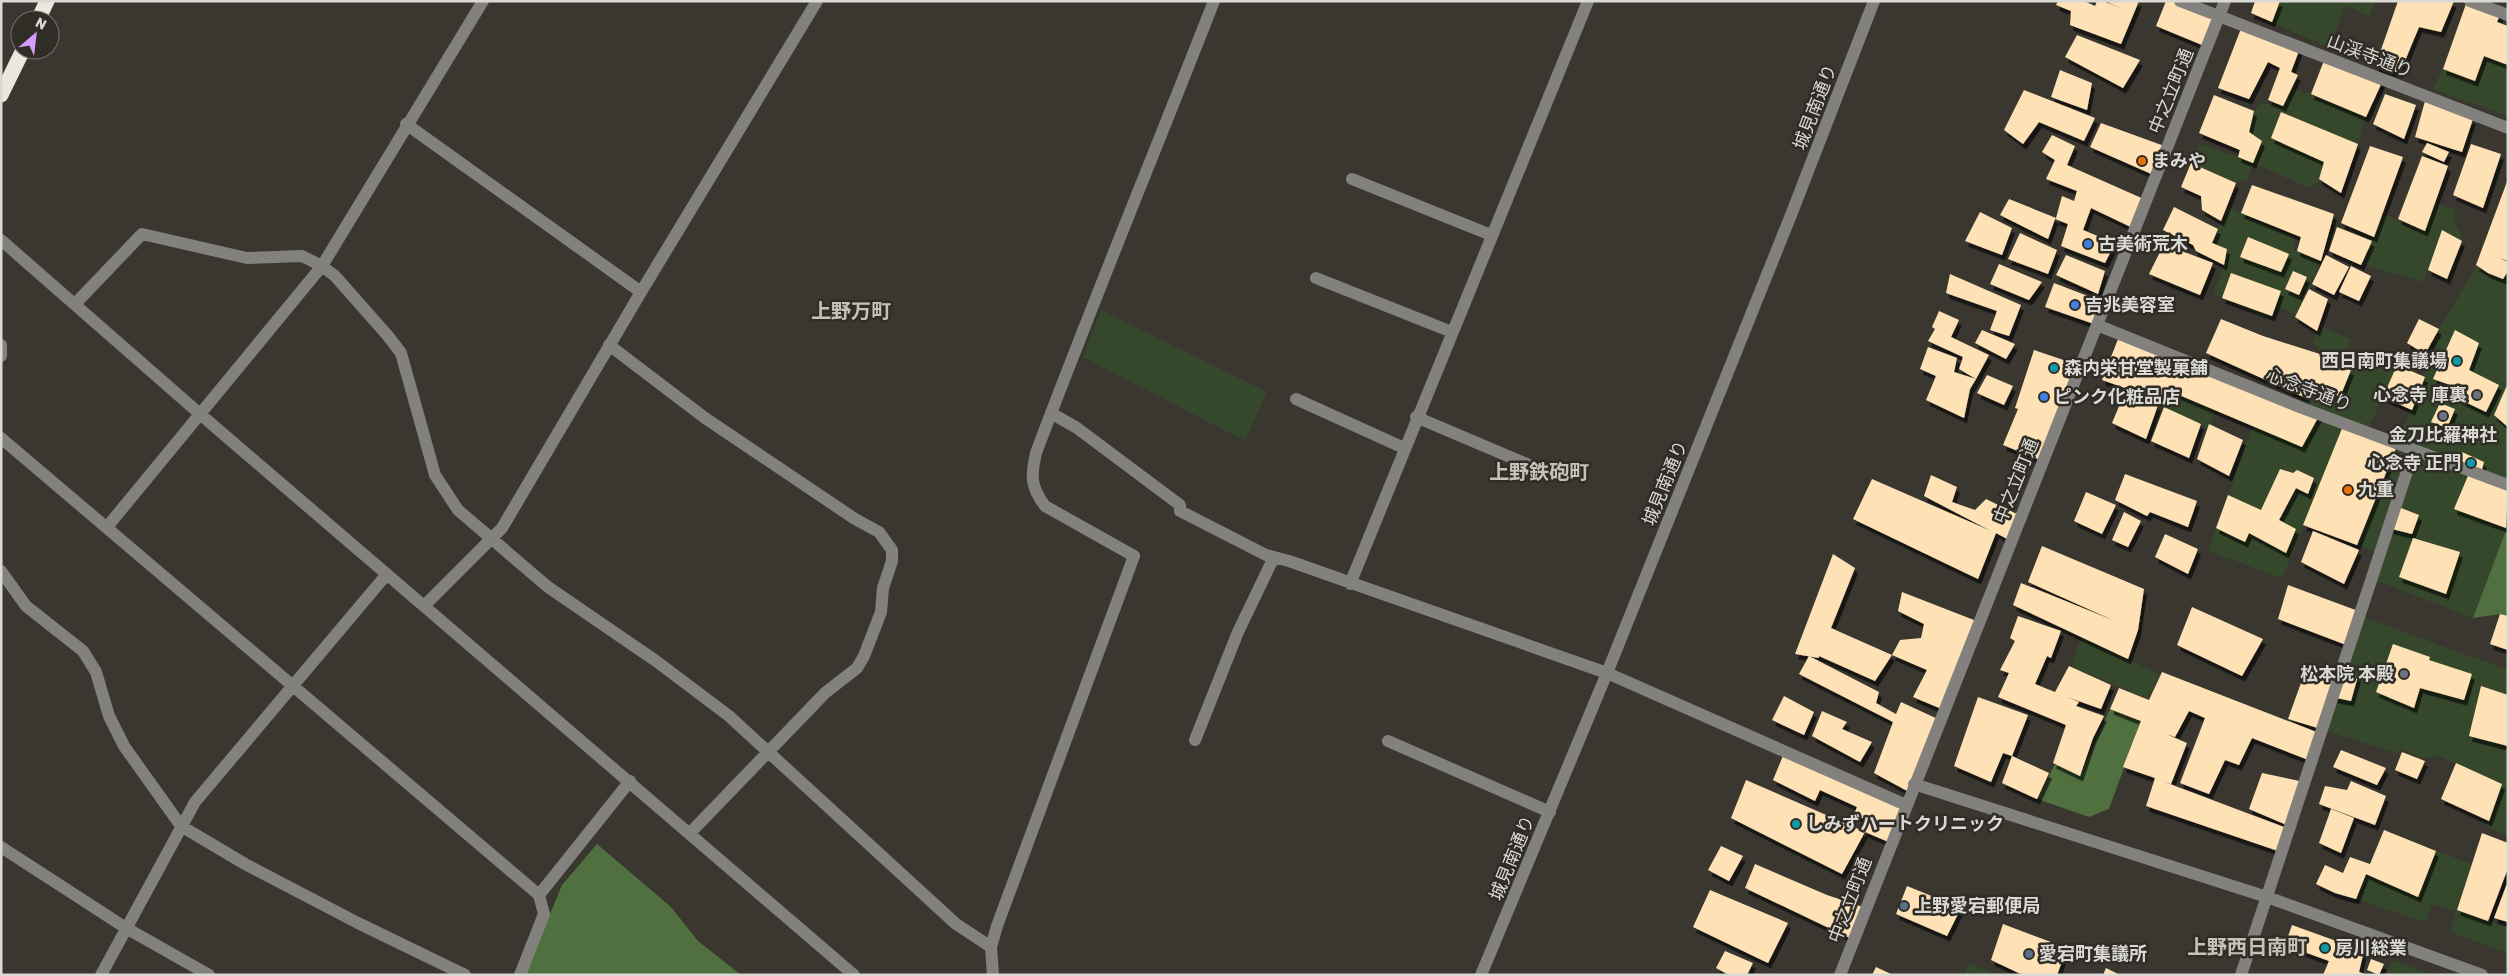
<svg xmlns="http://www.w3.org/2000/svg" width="2509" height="976" viewBox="0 0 2509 976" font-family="Rubik,'Noto Sans JP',sans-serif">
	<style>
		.green { fill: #36482b }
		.forest { fill: #517040 }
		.building { fill: #fee2b6; filter: url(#shadow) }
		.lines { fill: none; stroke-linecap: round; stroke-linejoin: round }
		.minor { stroke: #83817e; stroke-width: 12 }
		.highway { stroke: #ede6df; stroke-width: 15 }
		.food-dot { fill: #e8710a; stroke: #302d27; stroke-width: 2 }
		.shop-dot { fill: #3f7fe0; stroke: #302d27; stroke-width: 2 }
		.culture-dot { fill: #0f9aa8; stroke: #302d27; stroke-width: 2 }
		.worship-dot { fill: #6b7280; stroke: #302d27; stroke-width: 2 }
		.service-dot { fill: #5c6f8a; stroke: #302d27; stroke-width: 2 }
		.labels { text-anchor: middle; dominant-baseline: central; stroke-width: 5; stroke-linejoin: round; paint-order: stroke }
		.street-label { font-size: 18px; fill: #dad9d4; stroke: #302d27 }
		.poi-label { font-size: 18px; font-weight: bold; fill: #dad9d4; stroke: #302d27; text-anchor: start }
		.quarter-label { font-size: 20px; font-weight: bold; fill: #c5c2ba; stroke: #302d27 }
	</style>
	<defs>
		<filter id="shadow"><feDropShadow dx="3" dy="5.5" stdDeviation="0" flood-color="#0009"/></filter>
	</defs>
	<rect width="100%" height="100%" fill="#3a3731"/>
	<path class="green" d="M2280,1H2376L2369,16L2345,5L2330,48L2272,22Z
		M2484,56L2508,65V116L2433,89L2443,69L2475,81Z
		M2291,89L2311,94L2366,117L2358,145L2281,112L2273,138L2324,162L2320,180L2310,188L2253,163L2247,182L2240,179L2236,183L2190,163L2199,144L2253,162L2261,141L2249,132L2254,111L2260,103L2283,106Z
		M2435,203L2455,209L2454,222L2461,233L2462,241L2443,231L2424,282L2361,264L2382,214L2425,231Z
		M2228,207L2294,238V250L2321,261L2296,315L2279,307L2269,320L2213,294L2222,271L2227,250L2212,243Z
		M2477,266L2504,277L2508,274V525L2473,618L2372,579L2416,451L2397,443L2424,376L2439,330L2468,339L2439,329Z
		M1101,310L1267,392L1245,441L1083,357Z
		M2319,325L2350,339L2348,350L2395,370L2367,431L2412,455L2377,552L2304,525L2282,578L2208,551L2253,426L2302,408L2323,355L2313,343Z
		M2158,385L2216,410L2208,428L2149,401Z
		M2363,617L2508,670V836L2487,826L2501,783L2438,756L2422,758L2400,748L2398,754L2321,729Z
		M2081,637L2160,675L2148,699L2072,667Z
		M2436,851L2472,864L2456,911L2432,904L2425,922L2356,899L2366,873L2418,897Z
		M2457,910L2508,927V953L2450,932Z
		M2392,960L2431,974L2430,975H2386Z
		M1969,963L1998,975H1963Z"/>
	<path class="forest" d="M2508,525V616L2500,614L2473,618Z
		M2110,709L2141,721L2109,809L2089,817L2037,799L2055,764L2081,774Z
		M597,844L671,907L698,941L741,975H525L562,885Z"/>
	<path class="building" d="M2058,1H2084L2095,6L2097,1H2103L2126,10L2109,3L2110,1H2139L2121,44L2070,25L2071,11L2056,5Z
		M2166,1H2180L2219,17L2207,47L2156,26Z
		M2255,1H2280L2272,22L2251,13Z
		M2398,1H2454L2441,32L2419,27L2400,73L2375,67Z
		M2467,1L2501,12L2497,22L2508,26V65L2484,56L2475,81L2443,69Z
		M2242,26L2300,48L2291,72L2298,75L2283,106L2268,100L2280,68L2268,62L2249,99L2218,88Z
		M2077,35L2140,60L2123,88L2065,57Z
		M2325,58L2383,80L2366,117L2311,94Z
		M2060,70L2092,83L2087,110L2051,97Z
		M2024,90L2095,118L2084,141L2039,122L2023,144L2004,130Z
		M2385,94L2416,105L2404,139L2373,124Z
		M2214,95L2254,111L2249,132L2262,141L2253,163L2238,157L2240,150L2199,133Z
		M2425,101L2473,119L2462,152L2415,137Z
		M2281,112L2358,144L2341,193L2319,179L2324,162L2271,138Z
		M2101,123L2167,147L2156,176L2090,147Z
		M2052,135L2075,146L2067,165L2146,200L2135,229L2091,208L2083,230L2115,243L2105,263L2061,246L2068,224L2055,219L2048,239L2000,215L2009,199L2056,218L2062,196L2074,201L2077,191L2046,179L2055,160L2042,152Z
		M2427,143L2449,152L2444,162L2422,152Z
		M2471,144L2501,154L2483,208L2453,195Z
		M2370,146L2403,157L2374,237L2341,223Z
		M2422,156L2448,166L2425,231L2398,219Z
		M2191,163L2236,183L2221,221L2202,210L2201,196L2181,187Z
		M2508,179V261L2499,258L2508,262V271L2503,279L2488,273L2476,265Z
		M2252,185L2334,214L2321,261L2297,251L2301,237L2241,213Z
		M2174,207L2218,229L2212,243L2227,249L2224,265L2196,251L2193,245L2163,230Z
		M1980,212L2012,228L2002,255L1965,241Z
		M2337,227L2372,241L2361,265L2329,251Z
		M2442,230L2462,241L2447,279L2428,270Z
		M2020,233L2057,250L2048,274L2008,259Z
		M2248,237L2289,254L2281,272L2240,257Z
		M2164,244L2213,263L2200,295L2149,274Z
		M2066,255L2105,271L2098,294L2056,275Z
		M2326,255L2349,267L2334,295L2312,284Z
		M1999,264L2042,282L2029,300L1990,284Z
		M2351,266L2371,276L2359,301L2339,292Z
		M2293,271L2307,277L2299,295L2285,289Z
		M2231,273L2281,291L2272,316L2222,298Z
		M1950,274L2021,305L2009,336L1990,330L1997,311L1946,293Z
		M2054,283L2106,303L2097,325L2045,307Z
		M2309,289L2328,299L2317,331L2295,317Z
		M1939,311L1959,320L1951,337L1989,355L1976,379L1970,389L1964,418L1926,400L1936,376L1920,369L1928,347L1957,358L1954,372L1976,379L1959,369L1963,357L1928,341L1935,329L1932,327Z
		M2221,319L2263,336L2323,355V357L2351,370L2340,397L2311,386L2306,398L2206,353Z
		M2419,319L2439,329L2425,354L2407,343Z
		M1982,330L2015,344L2006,359L1975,343Z
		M2455,330L2479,343L2469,370L2499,385L2486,412L2459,399L2462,389L2433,379Z
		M2120,334L2320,414L2302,447L2165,389L2160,400L2102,380Z
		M2034,350L2081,366L2043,461L2003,445L2018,409L2015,408Z
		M2397,365L2425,377L2412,410L2383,397Z
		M1987,375L2013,386L2004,405L1977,393Z
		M2508,383V427L2494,415Z
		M2125,392L2158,405L2146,439L2112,423Z
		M2440,403L2455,409L2447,428L2431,422Z
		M2164,407L2201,424L2189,458L2151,441Z
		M2209,424L2243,440L2229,476L2197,459Z
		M2343,426L2396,448L2357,545L2303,525Z
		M2462,452L2484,462L2481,473L2458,464Z
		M2280,469L2293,473L2297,470L2314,478L2308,494L2296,488L2279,520L2296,529L2286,553L2249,533L2245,542L2216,528L2228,495L2261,510Z
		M2470,471L2508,485L2506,528L2454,509Z
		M2125,474L2197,501L2188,527L2150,512L2147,516L2115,500Z
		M1931,475L1957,487L1952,502L1975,510L1986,499L2021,516L2011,541L1996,533L1978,579L1853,519L1872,479L1991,531L1924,496Z
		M2086,492L2116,505L2102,534L2074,521Z
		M2396,506L2419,515L2412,534L2388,528Z
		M2124,512L2141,521L2128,547L2112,540Z
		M2313,531L2359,550L2344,584L2301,562Z
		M2165,534L2198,549L2188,574L2155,557Z
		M2413,538L2460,552L2446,594L2399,577Z
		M2042,546L2144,589L2138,630L2128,659L2013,605L2021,583L2115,621L2028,582Z
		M1833,554L1855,568L1831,628L1892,655L1875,681L1819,656V658L1795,654Z
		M2288,585L2361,612L2349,646L2278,619Z
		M1902,592L1979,622L1944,710L1913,697L1927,670L1892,655L1900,640L1921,638L1924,624L1898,611Z
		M2192,607L2263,639L2242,676L2177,645Z
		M2500,614L2508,616V650L2490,644Z
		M2018,616L2061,631L2051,658L2047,656L2035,684L2055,692L2069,666L2111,685L2101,709L2067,697L2079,702L2076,706L2104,716L2093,738L2080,776L2053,763L2066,725L1998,697L2009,673L2000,670L2015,641L2010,638Z
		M2393,644L2430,657L2429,660L2472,674L2464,700L2420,688L2414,708L2376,692Z
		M1809,656L1879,692L1876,703L1896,714L1901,702L1940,720L1911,793L1874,773L1893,722L1799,674Z
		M2306,669L2338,681L2341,671L2358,676L2351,701L2332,697L2321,729L2288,719Z
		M2162,672L2319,733L2311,761L2252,738L2239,765L2225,760L2209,794L2180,783L2205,718L2189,711L2175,737L2166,734L2187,743L2171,784L2162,781L2289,829L2281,852L2146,806L2155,778L2123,767L2141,721L2110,709L2119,688L2149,700Z
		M2481,686L2508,695V746L2469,736Z
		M1784,696L1814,712L1804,735L1772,720Z
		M1978,697L2028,715L2012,756L2003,753L1991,782L1954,766Z
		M1822,711L1847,722L1842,729L1872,742L1860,762L1812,736Z
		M2341,750L2386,768L2377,785L2333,767Z
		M1785,751L1906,805L1891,843L1865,832L1842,874L1731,818L1746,780L1863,831L1865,819L1854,815L1857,807L1820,790L1815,801L1773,780Z
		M2402,752L2425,761L2417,779L2395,770Z
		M2012,756L2049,773L2037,799L2002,783Z
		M2456,763L2502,784L2489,821L2441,799Z
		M2262,773L2304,782L2289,826L2249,809Z
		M2351,781L2386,796L2375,825L2319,804L2325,786L2347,790Z
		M2331,809L2354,818L2341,853L2319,843Z
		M2384,830L2436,851L2418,897L2366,874L2356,899L2335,893L2316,884L2325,865L2343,873L2350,857L2370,864Z
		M2482,833L2508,843V868L2488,921L2457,910Z
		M1721,846L1743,856L1729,881L1708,870Z
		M1755,864L1827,895L1866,908L1854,940L1745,888Z
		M2508,881V922L2494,918Z
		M1907,886L1961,908L1947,936L1896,914Z
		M1710,890L1788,923L1768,963L1693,927Z
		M2003,924L2067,948L2057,975H2023L1991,960Z
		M2292,925L2364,951L2359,972L2367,975H2323L2329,961L2285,945Z
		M1725,951L1753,963L1747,975H1729L1716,968Z
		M2371,959L2384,964L2379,975L2367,970Z
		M1876,967L1893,975H1872Z
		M2106,968L2120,975H2103Z"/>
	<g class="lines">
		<path class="minor" d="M2180,1L2508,128
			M2470,1L2508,15
			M406,124L641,292
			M1352,179L1491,235
			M1,240L200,414L854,975
			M1316,278L1452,332
			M75,304L142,234L247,258L302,256L322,266L335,276L388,336L401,353L435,475L458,510L548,587L656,661L729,716L956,924L991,947
			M2097,325L2302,408L2508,485
			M1,345V356
			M609,345L705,418L855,519L879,532L892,550V561L883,588L881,612L864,656L857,668L825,693L690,833
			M1296,399L1404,448
			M1051,413L1077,428L1180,505V511L1266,555L1289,561L1607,673L1906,805
			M1416,417L1548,473
			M1,438L539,895L630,781
			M107,527L322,266L483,1
			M1,571L26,606L83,651L96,672L109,716L124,746L181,826L245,864L358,923L465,975
			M1350,584L1588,1
			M425,605L502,528L641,292L817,1
			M1195,740L1238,632L1274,557
			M1388,741L1550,812
			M1914,784L2267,897L2482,975
			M1,847L126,928L209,975
			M101,975L195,802L387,574
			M520,975L544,914L539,895
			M993,975L991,947L997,926L1134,556L1045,506C1030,486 1031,475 1036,453C1093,301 1155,152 1214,1
			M1481,975L1607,673L1791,215L1874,1
			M1840,975L2225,1
			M2241,975L2414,450"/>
		<path class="highway" d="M38,20L47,1
			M1,95L23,50"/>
	</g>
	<g class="food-dot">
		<circle cx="2142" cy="161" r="5"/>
		<circle cx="2348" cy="490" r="5"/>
	</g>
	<g class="shop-dot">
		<circle cx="2088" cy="244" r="5"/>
		<circle cx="2075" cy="305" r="5"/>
		<circle cx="2044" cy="397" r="5"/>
	</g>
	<g class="culture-dot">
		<circle cx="2457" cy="361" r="5"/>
		<circle cx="2054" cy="368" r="5"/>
		<circle cx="2471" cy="463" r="5"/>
		<circle cx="1796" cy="824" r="5"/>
		<circle cx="2325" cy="948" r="5"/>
	</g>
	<g class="worship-dot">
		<circle cx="2477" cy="395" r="5"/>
		<circle cx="2443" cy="416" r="5"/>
		<circle cx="2404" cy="674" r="5"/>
	</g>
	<g class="service-dot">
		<circle cx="1904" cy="906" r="5"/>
		<circle cx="2029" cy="954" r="5"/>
	</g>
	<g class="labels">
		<g class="street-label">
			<text transform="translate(2370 56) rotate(21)">山渓寺通り</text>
			<text transform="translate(2171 91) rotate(-68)">中之立町通</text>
			<text transform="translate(1815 107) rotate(-69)">城見南通り</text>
			<text transform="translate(2309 390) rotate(21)">心念寺通り</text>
			<text transform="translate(2016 481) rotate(-68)">中之立町通</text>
			<text transform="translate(1665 483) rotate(-68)">城見南通り</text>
			<text transform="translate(1512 858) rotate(-68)">城見南通り</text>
			<text transform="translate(1850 900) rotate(-69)">中之立町通</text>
		</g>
		<g class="poi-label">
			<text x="2152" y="161">まみや</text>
			<text x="2098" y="244">古美術荒木</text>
			<text x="2085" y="305">吉兆美容室</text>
			<text x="2447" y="361" text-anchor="end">西日南町集議場</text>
			<text x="2064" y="368">森内栄甘堂製菓舗</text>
			<text x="2467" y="395" text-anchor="end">心念寺 庫裏</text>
			<text x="2054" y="397">ピンク化粧品店</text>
			<text x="2443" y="435" text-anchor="middle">金刀比羅神社</text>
			<text x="2461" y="463" text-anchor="end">心念寺 正門</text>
			<text x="2358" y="490">九重</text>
			<text x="2394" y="674" text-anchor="end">松本院 本殿</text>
			<text x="1806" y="824">しみずハートクリニック</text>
			<text x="1914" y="906">上野愛宕郵便局</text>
			<text x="2335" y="948">房川総業</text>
			<text x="2039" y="954">愛宕町集議所</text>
		</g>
		<g class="quarter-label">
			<text x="851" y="311">上野万町</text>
			<text x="1539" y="472">上野鉄砲町</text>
			<text x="2247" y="947">上野西日南町</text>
		</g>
	</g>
	<rect width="2509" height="976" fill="none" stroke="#dad9d4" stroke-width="5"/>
	<g transform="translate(35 35) rotate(28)"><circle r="24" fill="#302d27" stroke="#74726c"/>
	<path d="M0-4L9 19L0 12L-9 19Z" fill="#d79bf9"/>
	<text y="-8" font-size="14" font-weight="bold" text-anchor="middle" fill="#dad9d4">N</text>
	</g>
</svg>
